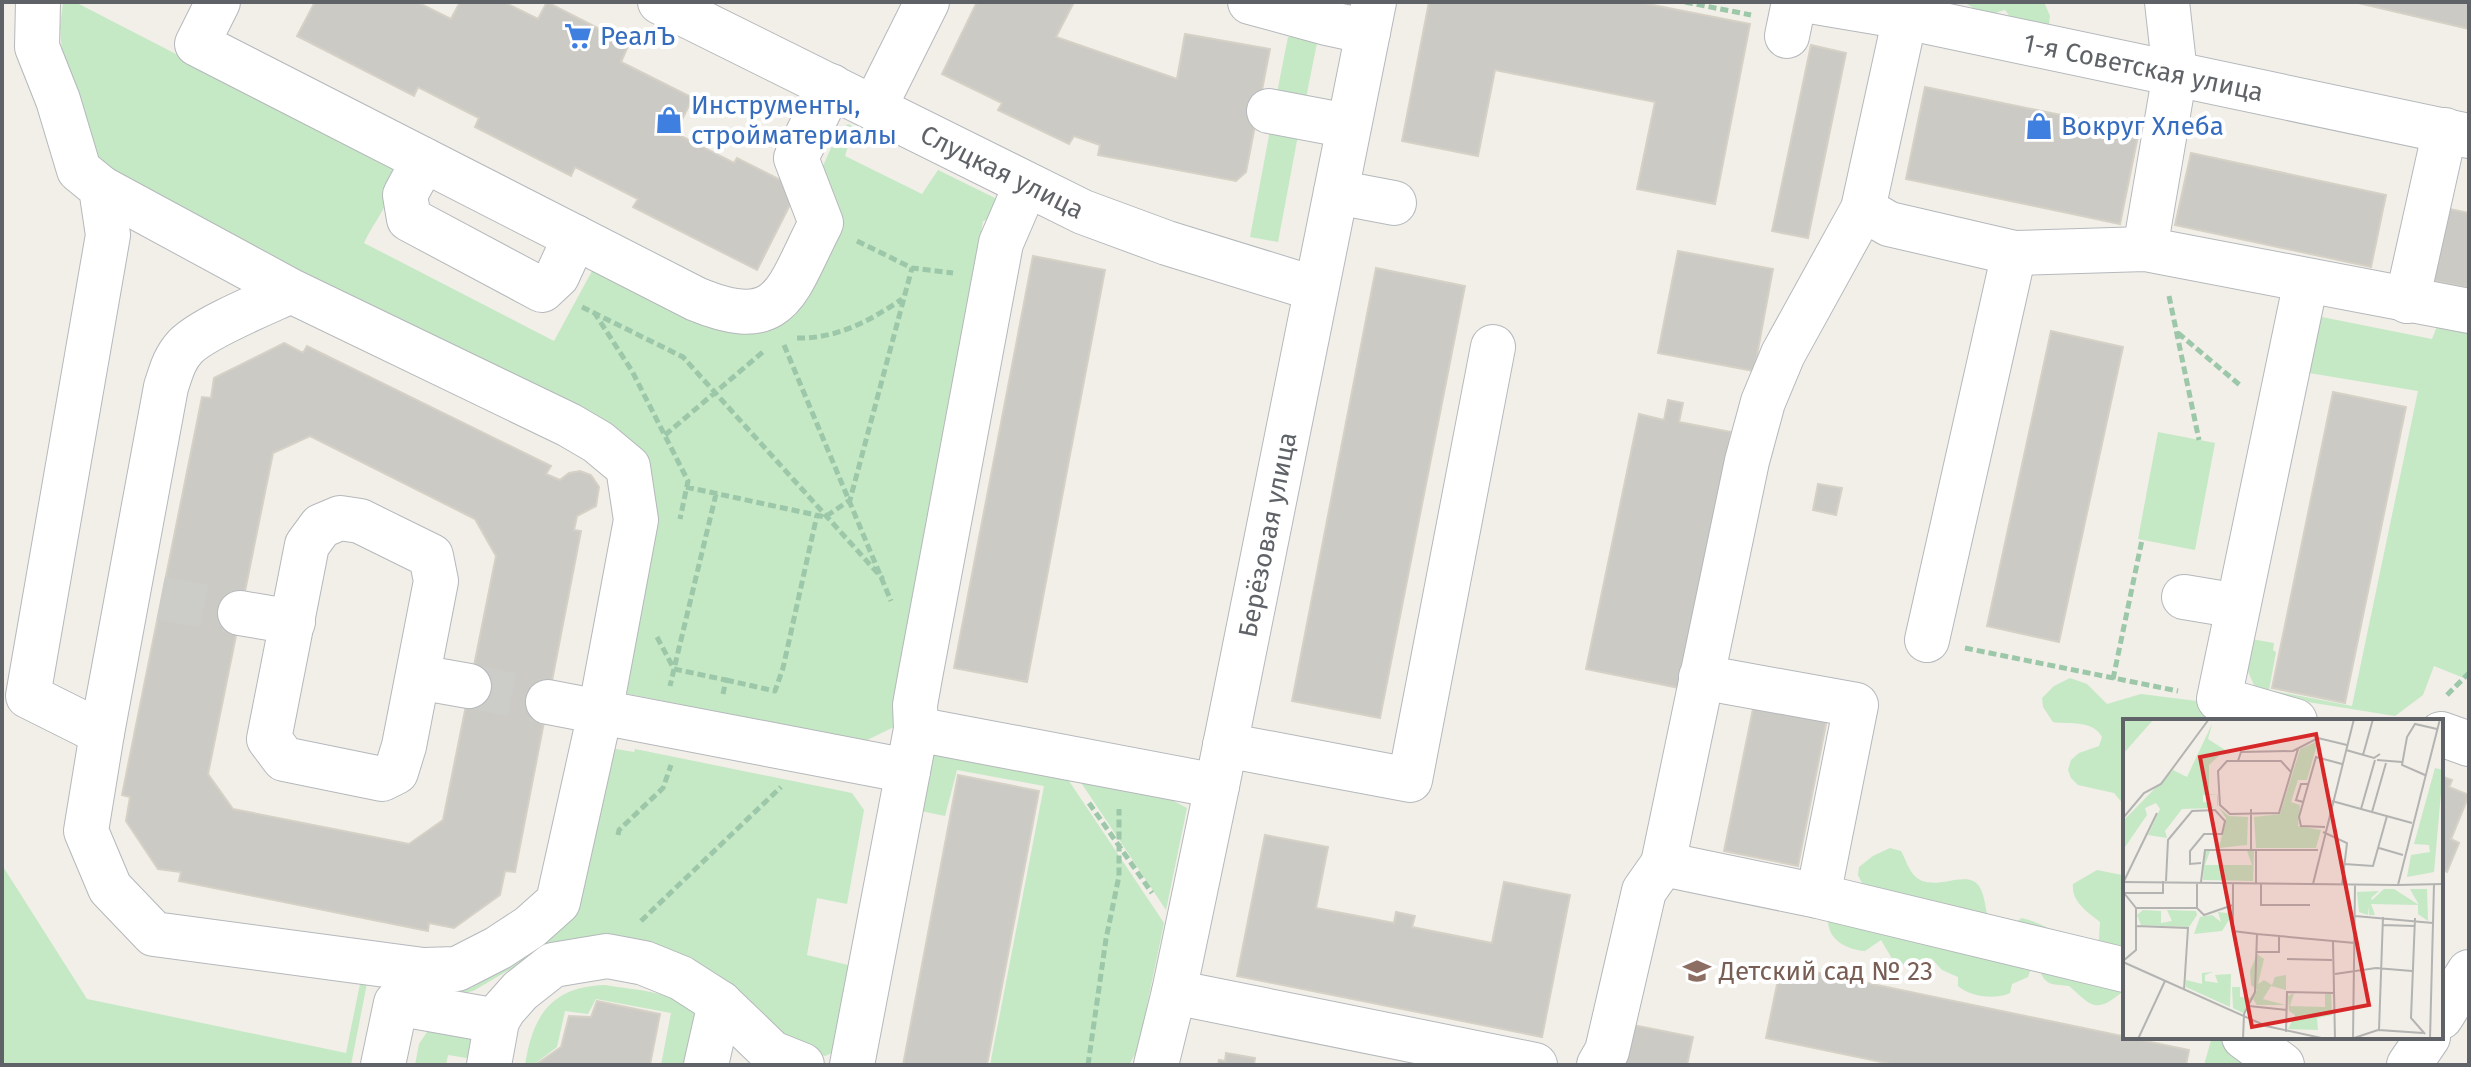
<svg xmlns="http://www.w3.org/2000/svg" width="2471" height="1067" viewBox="0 0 2471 1067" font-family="'Fira Sans',sans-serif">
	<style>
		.green { fill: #c5e8c5 }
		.building { fill: #cccac5; stroke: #d6d1c6; stroke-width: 2; fill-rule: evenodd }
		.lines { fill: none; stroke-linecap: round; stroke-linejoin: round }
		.minor-tunnel { stroke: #ccccc8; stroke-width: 44; stroke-dasharray: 44 22; stroke-linecap: butt }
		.minor-casing { stroke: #b5b8bc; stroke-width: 46 }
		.path { stroke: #9cc7a9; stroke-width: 5; stroke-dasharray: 8 4; stroke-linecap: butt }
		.minor { stroke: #fff; stroke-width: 44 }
		.labels { text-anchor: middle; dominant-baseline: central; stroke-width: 8; stroke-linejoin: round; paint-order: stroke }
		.shop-label { font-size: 26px; fill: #366cbe; stroke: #fff; text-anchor: start }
		.street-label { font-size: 26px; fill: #5f6368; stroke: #fff }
		.education-label { font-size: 26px; fill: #785e54; stroke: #fff; text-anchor: start }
		.inset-road { fill: none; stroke: #b3b3b1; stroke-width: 2 }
		.view { fill: #d62828; fill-opacity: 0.15; stroke: #d62828; stroke-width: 4 }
		.inset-edge { fill: none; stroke: #5f6368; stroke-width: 4 }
	</style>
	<rect width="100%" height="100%" fill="#f1efe8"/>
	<path class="green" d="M63,2H75L391,165C399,195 376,217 364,243L554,341L592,271L599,263L743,327L832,206L823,166L838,132L848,124L854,127L845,156L922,194L938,170L997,199L993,218L983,221L896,726L863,742L624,693L651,536L585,410L99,172L62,53L60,27Z
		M1960,2H2044L2050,16L2049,24L2041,30L2016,24L2005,10C1998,11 1991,16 1985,15C1977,13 1972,4 1960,2Z
		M1292,32L1318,38L1305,103L1276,98L1288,37H1291Z
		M1271,125L1299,130L1278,242L1250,237Z
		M2312,315L2432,339L2438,324L2469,329V680L2434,666L2423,695L2395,716L2258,694L2242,658L2246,638L2274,643L2273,650L2276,652L2269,690L2352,706L2418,391L2303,372Z
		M2158,432L2215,443L2195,550L2138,539Z
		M2070,678L2087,684L2107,704L2141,694L2197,701L2208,721H2125V806L2114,793L2078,785L2071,778L2068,770L2071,760L2079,753L2099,746L2102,737C2092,719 2070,725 2053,722L2043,707L2042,698L2054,686Z
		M922,747L1063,772L1164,923L1138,1049L1129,1065H990L1044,786L957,770L945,816L911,809Z
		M610,748L634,752L635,749L852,793L864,810L847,904L817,898L807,955L848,965L834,1052L825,1056L772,1038L748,1000L718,975L692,964L518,965L473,991L457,995L368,978L351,1065H2V865L87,999L346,1053L362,974L456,991L471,988L541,945Z
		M1076,775L1147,787L1187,808L1166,910Z
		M1890,848L1901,851C1905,858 1908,868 1913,874C1931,896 1966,867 1979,886C1985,895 1985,908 1988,917L2014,923L2022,918C2046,924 2066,940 2091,945L2099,939L2100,922C2087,912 2071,901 2073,884L2097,870L2122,875L2125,870V960L2122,992C2095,1015 2091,1005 2069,986C2055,984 2046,987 2040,971L2031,968L2028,977L2012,984L2010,993C1995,1000 1971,997 1958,986V977L1942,970L1931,958L1928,967L1920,970L1894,962L1881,940L1865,951C1845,949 1827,939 1828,918L1862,883L1858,875L1859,867L1873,856Z
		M605,985C637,991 676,990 697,1016L688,1065H661L671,1013L596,999L588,1014L565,1011L557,1047L537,1062L538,1065H525C533,1015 551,987 605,985Z
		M429,1029L469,1034L476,1052L467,1058L448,1055L446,1065H415L419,1044Z
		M2212,1037H2231L2264,1065H2204Z"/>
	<path class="building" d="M315,2H417L451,19L460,2H504L538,19L547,2L629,44L621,62L693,98L675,133L734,163L737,158L798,189L757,270L633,207L638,199L575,167L571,176L475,127L479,118L418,87L414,96L297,36Z
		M977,2H1074L1056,37L1177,79L1185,34L1270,49L1246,172L1236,181L1098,155L1100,145L1074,136L1069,144L998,110L1002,103L942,74Z
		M1429,2H1638L1750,24L1715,204L1637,189L1655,102L1495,70L1478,156L1402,141Z
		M2354,2H2469V29Z
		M1811,45L1846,53L1808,238L1772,231Z
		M1925,87L2139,131L2120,224L1906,179Z
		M2191,153L2386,195L2371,267L2175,225Z
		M2445,208L2469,213V288L2430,280Z
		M1678,251L1773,269L1754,371L1658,353Z
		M1033,256L1105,270L1027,682L954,668Z
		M1376,268L1465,286L1380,718L1292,701Z
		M2051,331L2123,347L2059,642L1987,626Z
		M284,343L303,353L307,346L551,466L546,474L560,480L569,473L580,471L591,475L599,487L596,506L577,516L574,530L581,531L515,872L505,871L500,895L454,928L429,923L428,931L179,881L181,872L158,869L126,821L130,797L122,795L202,397L211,398L214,378ZM310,436L475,519L496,556L443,820L409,844L233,809L208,774L273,453Z
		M2333,392L2406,407L2345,703L2272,688Z
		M1668,400L1683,403L1679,422L1731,432L1679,688L1586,669L1639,414L1664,420Z
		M1818,484L1842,488L1836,515L1813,510Z
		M1754,704L1827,719L1798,866L1724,851Z
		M958,775L1039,791L987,1065H903Z
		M2441,776L2452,780L2449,787L2469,795L2451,839L2459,843L2447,872L2441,869Z
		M1265,835L1328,847L1316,908L1394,923L1396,912L1415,916L1412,927L1492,943L1504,882L1570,895L1542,1037L1237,976Z
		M1781,965L2189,1050L2186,1065H1896L1766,1038Z
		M597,1001L660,1014L650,1065H539L538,1063L561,1047L569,1016L591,1017Z
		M1633,1025L1693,1037L1687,1065H1625Z
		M1226,1053L1255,1058L1254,1064L1259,1065H1218L1219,1060L1225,1061Z"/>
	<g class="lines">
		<path class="minor-tunnel" d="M161,598L240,613
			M469,686L548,702"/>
		<g class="minor-casing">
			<g id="minor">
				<path d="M38,2L37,47L58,100L79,170L101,188L108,235L28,696L102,733"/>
				<path d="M218,2L197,44L696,299C783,335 786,290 821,223L796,158L831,86"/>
				<path id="s1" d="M660,2L1083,212L1167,243L1316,289"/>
				<path d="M1250,2L1327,23L1368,32"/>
				<path id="s2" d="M1816,2L1905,17L2469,136"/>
				<path d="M1905,17L1863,209L1783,354L1763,402L1747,461L1663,864L1818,896L2125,970"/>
				<path d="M1787,36L1794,2"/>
				<path d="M874,108L927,2"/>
				<path d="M1269,111L1348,126"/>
				<path d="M424,160L405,195L409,219L542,290L557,276L575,237"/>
				<path d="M101,188L291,291L569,425L598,442L628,467L636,520L600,713L558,902L530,927L498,948L457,969L423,970L154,934L110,888L86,831L102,733L166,387C171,372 174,359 185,347C203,328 265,303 291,291"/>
				<path d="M1336,192L1394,203"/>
				<path d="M1863,209L1889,224L2014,253L2145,249L2469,311"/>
				<path d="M2145,249L2175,73L2167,2"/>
				<path d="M2407,301L2445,130"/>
				<path d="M340,518L360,521L431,556L436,581L404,746L396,772L382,779L284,759L269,739L307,545L321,526Z"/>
				<path d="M2184,597L2238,606"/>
				<path d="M240,613L293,622"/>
				<path d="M1927,640L2014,253"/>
				<path d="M418,677L469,686"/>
				<path d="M1701,677L1856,705L1818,896"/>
				<path d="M548,702L908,771"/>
				<path d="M2295,721L2219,699L2306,281"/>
				<path d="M916,729L1217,786"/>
				<path d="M2441,734L2469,744"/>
				<path d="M1225,745L1410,780L1493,347"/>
				<path d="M1174,992L1535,1065"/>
				<path d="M720,1003L772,1053L802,1065"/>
				<path d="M2441,1017L2469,972"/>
				<path d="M2244,1037L2282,1065"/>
				<path d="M383,1065L396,1003L497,1021"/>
				<path d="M489,1065L497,1021L504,1009L520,991L553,965L607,956L644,963L681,978L720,1003L706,1065"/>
				<path d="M852,1065L916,729L915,705L920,677L1001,243L1026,185"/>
				<path id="s3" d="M1156,1065L1174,992L1217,786L1374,2"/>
				<path d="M1599,1065L1607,1051L1644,891L1663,864"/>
				<path d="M2409,1065L2428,1037"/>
			</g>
		</g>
		<path class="path" d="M1685,2L1751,15
			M857,241L912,268L953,273
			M2169,296L2199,440
			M582,307L683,357L883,579
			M594,312L632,371L688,481L680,519
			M2178,333L2241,386
			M797,338C836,339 870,321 902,299
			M784,345L891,601
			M665,435L764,351
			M686,487L825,517L850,500L912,268
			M716,494L674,669L726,680L723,694
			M657,637L674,669L670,686
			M1965,648L2178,691
			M2113,679L2142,540
			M726,680L775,691L783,668L817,515
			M2447,695L2469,673
			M1089,803L1152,893
			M618,835L619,830L663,788L671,765
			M641,921L781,787
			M1088,1065L1106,939L1119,876V809"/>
		<use href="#minor" class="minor"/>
	</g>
	<defs>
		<g id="supermarket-bare" transform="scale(2.16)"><path d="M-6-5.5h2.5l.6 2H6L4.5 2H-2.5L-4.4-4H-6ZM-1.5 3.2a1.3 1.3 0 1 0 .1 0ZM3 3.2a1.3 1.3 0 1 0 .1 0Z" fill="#3f7fe0" stroke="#fff" stroke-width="2.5" paint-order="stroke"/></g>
		<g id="shop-bare" transform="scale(2.16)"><path d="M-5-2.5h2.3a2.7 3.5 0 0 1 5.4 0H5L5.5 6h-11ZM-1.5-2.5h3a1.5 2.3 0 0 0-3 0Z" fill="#3f7fe0" stroke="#fff" stroke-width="2.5" paint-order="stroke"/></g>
		<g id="school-bare" transform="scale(2.16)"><path d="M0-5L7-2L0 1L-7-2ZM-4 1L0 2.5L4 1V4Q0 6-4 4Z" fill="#8d6e63" stroke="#fff" stroke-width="2.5" paint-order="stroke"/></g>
	</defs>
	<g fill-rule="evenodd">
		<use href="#supermarket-bare" x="578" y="36"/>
		<use href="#shop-bare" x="669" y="120"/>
		<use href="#shop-bare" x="2039" y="126"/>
		<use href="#school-bare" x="1697" y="971"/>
	</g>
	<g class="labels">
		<g class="shop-label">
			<text x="600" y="36">РеалЪ</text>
			<text x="691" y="105">Инструменты,<tspan x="691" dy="30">стройматериалы</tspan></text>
			<text x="2061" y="126">Вокруг Хлеба</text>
		</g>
		<g class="street-label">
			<text stroke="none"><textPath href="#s2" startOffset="334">1-я Советская улица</textPath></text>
			<text stroke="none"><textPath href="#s1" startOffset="382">Слуцкая улица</textPath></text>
			<text stroke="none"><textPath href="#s3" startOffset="542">Берёзовая улица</textPath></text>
		</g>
		<g class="education-label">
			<text x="1719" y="971">Детский сад № 23</text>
		</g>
	</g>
	<g transform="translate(2123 719)">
		<rect width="320" height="320" fill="#f1efe8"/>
		<path d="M0,0H31L0,35ZM89,5L85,20L102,31L86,46V75L95,76V88L106,97L125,98L124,126L96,129L103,99L94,86V76H80V83L89,84L90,89L59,90L42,112L44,119L25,116L37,90L33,84L22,89L24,96L0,131V102L50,51L64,58ZM195,22L184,61H175L168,83L177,86L175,107L198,111L193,129H133L131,98L157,95L177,30ZM312,49L320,51L311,153L284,158L288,136L307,133L306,126L291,125ZM81,132H87L82,146H129L124,132H131L130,162L80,161ZM261,170H271L296,186L287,170H304L305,202L295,195V186L248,185L252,196H246V187L245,196L236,193L234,173L256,172L248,179L249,181ZM107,189L109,196L99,212L71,215L77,198L89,196L98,203L95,193L104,194ZM20,191L38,192V204L49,202L44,191L73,192L74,196L66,208L18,206L14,196ZM134,235L141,240L135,265L141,261L149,266L152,258L163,256V271L148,267L140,280L162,286H134L130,280L120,294L110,289L109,268H117V278L127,279L134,271L128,266L127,252ZM90,253L82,256V262L95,264L92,256L108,255L107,288L63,268V261L79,265V254ZM171,274L167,287L202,288V275H208L209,296L194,299L195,311L165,310L172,296L166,292L165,277Z" fill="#c5e8c5"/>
		<path class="inset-road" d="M317,0L275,166L320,165M223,31L251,39L257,35M240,36L250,0M254,41L279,43M115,42L118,33L170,32L195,19L224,26M168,53L158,42H104L95,52L97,86L107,95L156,94L175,30M302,56L279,46L284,18L292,5L314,10M209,82L289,104M180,83L173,81L178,65H185M128,90V131M238,90L252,41M249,93L263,44M0,99L21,74L38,65L86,0M202,108L178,107L176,98L193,38L219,45M200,113L224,124L219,166M256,129L280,136M133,131V165M221,145L250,147L264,97M1,162L34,94M43,162L45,121L69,92L92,91L102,102L99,115H81L67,132V145L78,144M0,163L275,166M78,163L82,131H195M110,165V212L134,215M138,165V186H187M190,165L231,0M1,174H40V162M13,189H74L81,196L110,186M74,189V163M232,197L310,204M260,198L256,311L300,314M292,199L288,299L302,315M260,206L291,207M13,207L65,209L61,271M210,223L212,320M134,233H156V216M164,240L209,241M0,242L13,231V189L1,174M0,243L143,307L203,320M212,255L253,249L289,252M126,287L164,291M163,313L164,273L212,274M231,319L255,311M15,320L42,262M120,320L121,295L132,273L134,215L232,224M230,320L232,166M307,320L311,165"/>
		<path class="view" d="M193,15L246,286L129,308L77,38Z"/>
		<rect width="320" height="320" class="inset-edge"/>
	</g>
	<rect width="2471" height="1067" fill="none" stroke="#5f6368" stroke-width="8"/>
</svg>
